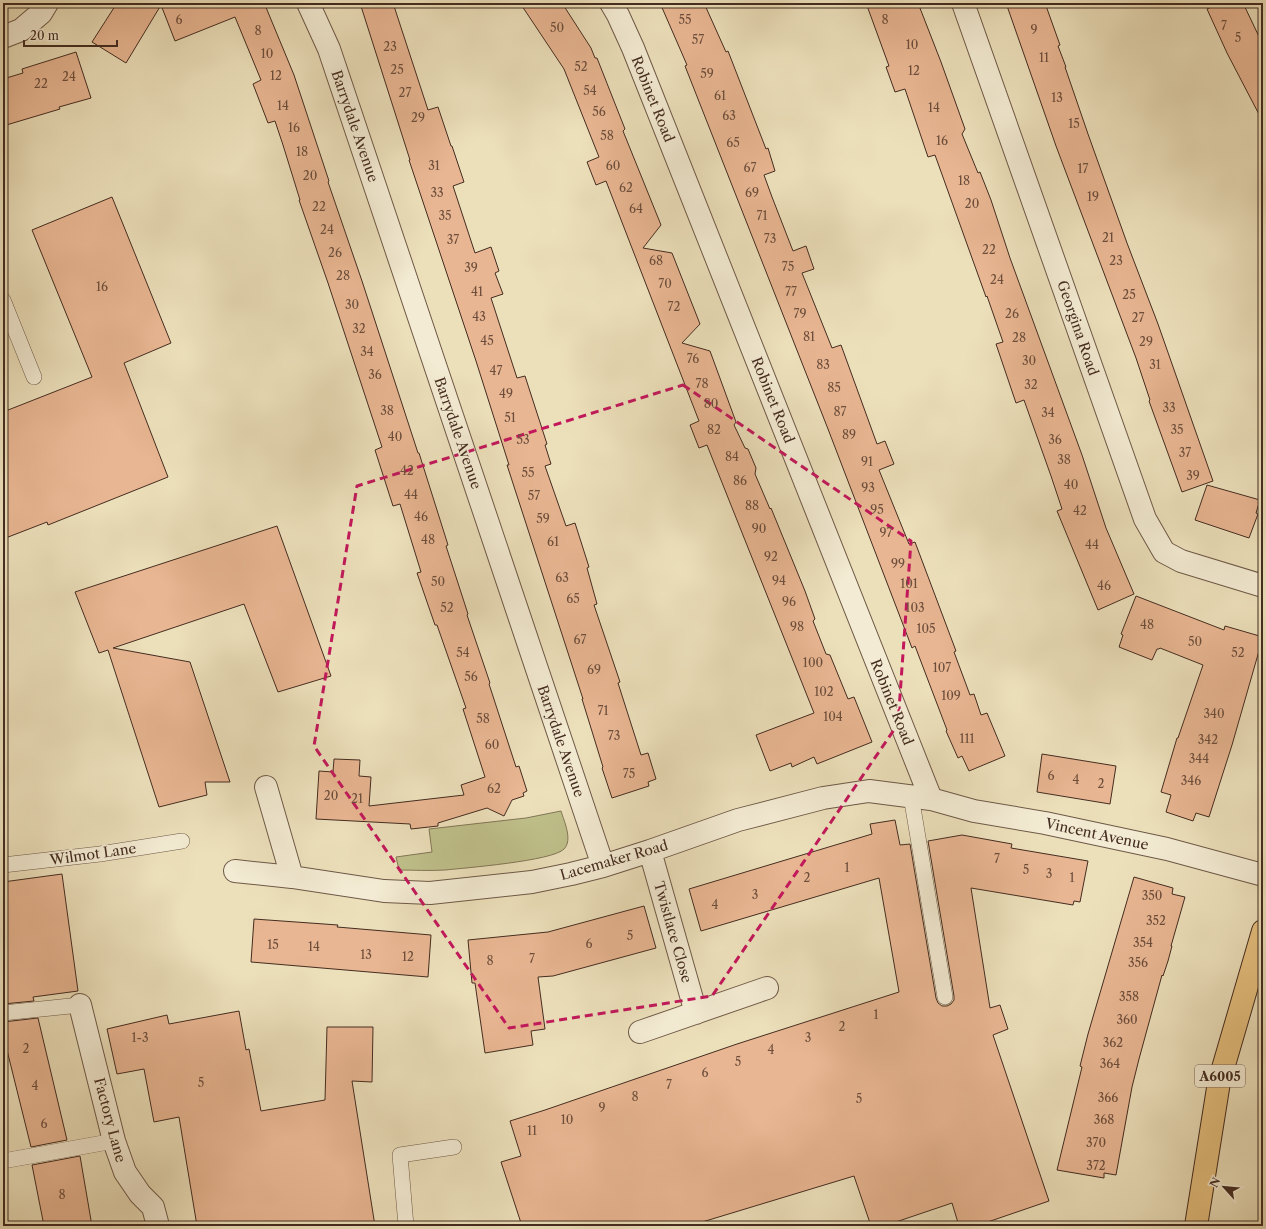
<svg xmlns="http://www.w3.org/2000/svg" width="1266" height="1229" viewBox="0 0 1266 1229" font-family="'Libre Caslon Text',serif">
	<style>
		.green { fill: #bfc08b; stroke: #827656 }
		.building { fill: #e8b692; stroke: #442c20 }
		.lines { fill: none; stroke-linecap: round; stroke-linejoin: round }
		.lane-casing { stroke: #6e5947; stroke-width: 16 }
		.street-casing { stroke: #6e5947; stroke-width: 24 }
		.primary-casing { stroke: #442c20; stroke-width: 24 }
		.lane { stroke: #f3ebd3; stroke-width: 15 }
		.street { stroke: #f3ebd3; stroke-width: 22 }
		.primary { stroke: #e6c07e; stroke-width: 22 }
		.marked { fill: none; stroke: #c2185b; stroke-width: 3; stroke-dasharray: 8 5; stroke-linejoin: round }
		.labels { text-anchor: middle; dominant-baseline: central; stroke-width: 3.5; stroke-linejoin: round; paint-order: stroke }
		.number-label { font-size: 12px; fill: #6d4e3c }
		.shield { fill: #f3ebd3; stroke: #786556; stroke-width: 1 }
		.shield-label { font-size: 13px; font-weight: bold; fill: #442c20 }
		.street-label { font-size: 14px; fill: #442c20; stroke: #f3ebd3 }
	</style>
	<rect width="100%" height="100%" fill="#ece0bb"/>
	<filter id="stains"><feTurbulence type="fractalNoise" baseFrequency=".005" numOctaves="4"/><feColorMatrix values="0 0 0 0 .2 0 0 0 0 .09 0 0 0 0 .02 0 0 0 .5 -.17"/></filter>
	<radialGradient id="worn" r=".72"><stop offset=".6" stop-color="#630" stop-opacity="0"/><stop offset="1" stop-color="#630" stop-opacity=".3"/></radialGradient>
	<path class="green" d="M561,811C564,821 573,840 564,849C553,861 464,868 445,870C429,871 414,870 399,870L396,857L432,852L429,829L526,818Z"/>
	<path class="building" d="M117,3H267V5H265L294,75L329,181L328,182L362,281L418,453H419L448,545L446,546L468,614L467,615L490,683L489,684L516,767L519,766L527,791L523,793L524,796L512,800L504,816L487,808L438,823V826L411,829L410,824L316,819L319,771L333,772L334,759L360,760L359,776L371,777L369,806L464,795L461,785L485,777L463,709L466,708L437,625H435L417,573L421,572L400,504L393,506L375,450L382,447L328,283L299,200H300L283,145L275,121L268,123L253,84L261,80L235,17L175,41L161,5L126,63L92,42Z
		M360,3H393L428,110L438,107L451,146H452L464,182L453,186L475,253L491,247L499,271L495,273L503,294L491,298L517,378L525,376L547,444L545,445L551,464L545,466L566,526L575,523L589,567L587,568L597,604L594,605L620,682L618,683L641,755L648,753L656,779L648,782L649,786L612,798L602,768L603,767L582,699H583L507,465H509L476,361L409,160H410Z
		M520,3H562L591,48L595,58H597L625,129L623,131L661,225L643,248L672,253L700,324L682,343L710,351L736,422L734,425L745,448L748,449L756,468L755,474L770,509L771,508L805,591L815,619L813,621L826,654L830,655L848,699L854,697L872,742L817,764L814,757L792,767L791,763L770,771L756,735L814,713L707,445L699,448L690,425L699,421L606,181L596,185L587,162L599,157L564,69Z
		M660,3H704L726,52L728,51L766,149L768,148L775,171L764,175L772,197L793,251L806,246L814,269L802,273L832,348L841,345L877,444L885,441L894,464L879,470L909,544L915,542L956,651L954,652L970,695L974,694L981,715L987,713L1005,756L969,771L962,756L958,758L946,731L947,730L915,646L912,648L828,429L685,66L687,65Z
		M866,3H918L941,62L965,129L962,134L978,173L980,172L991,200L1010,258L1082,455L1106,528L1134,594L1098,610L1057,511L1062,509L1051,476L1024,400L1016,403L996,344L1003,342L987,296L986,297L935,155L928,157L905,89L895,92L886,67L889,66Z
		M1006,3H1045L1060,45L1058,46L1066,67H1065L1088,134L1127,243L1158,324L1213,481L1182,492L1149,401L1150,400L1136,358L1056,146Z
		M1220,3H1243L1263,45V122L1227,53L1207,9Z
		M76,52L91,98L59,107L60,109L3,126V79L23,73L22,69Z
		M112,197L171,343L124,363L168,477L48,525L47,522L3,539V412L92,377L32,230Z
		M1207,485L1260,500L1256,513L1258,514L1249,538L1195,520Z
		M277,526L331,676L278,692L244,604L113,648L190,662L230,782H205L207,795L159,807L108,650L99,653L75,592Z
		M1136,596L1224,630L1225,626L1263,637L1232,745L1209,817L1196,813L1193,821L1166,812L1171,795L1161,792L1177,738H1178L1203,665L1160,648L1159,649H1157L1152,660L1119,647L1123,635L1121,634Z
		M1042,754L1116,766L1110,804L1037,792Z
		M895,820L900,845L910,844L936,998L938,1003L942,1006H947L951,1004L954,1000V996L928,841L962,835L1012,844L1011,848L1088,861L1080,902L1074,901L1073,905L971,888L990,1008L1000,1005L1008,1029L993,1035L1049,1201L976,1226H959L952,1203L884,1226H871L854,1176L689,1226H522L501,1162L521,1156L510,1121L545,1110L737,1044L899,992L879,878L701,931L689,889L872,834L870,824Z
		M62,874L78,991L33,997L34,1001L3,1004V882Z
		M1134,877L1173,888L1172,894L1185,897L1171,946H1172L1168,961L1163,976L1162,975L1139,1059L1132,1087L1116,1175L1104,1173V1178L1057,1170L1082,1067L1080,1066L1088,1034Z
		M644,906L656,948L553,976L538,977L545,1029L531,1031L533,1045L485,1053L475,983H472L468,940L548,932Z
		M254,919L338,925L337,927L431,935L428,977L251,962Z
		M239,1011L246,1050L249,1049L261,1111L325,1100L327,1027H373L372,1082L352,1081L375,1226H197L179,1117L154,1122L144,1069L117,1074L107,1029L167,1015L169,1024Z
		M38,1018L67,1140L31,1147L3,1034V1022Z
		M80,1156L92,1226H44L32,1165Z"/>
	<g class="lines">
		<g class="lane-casing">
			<path id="lane" d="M3,300L34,377
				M911,796L945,997
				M3,865L100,854L182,841
				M3,1013L80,1005
				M3,1161L114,1141
				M406,1226L400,1155L454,1147"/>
		</g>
		<g class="street-casing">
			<path id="street" d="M308,3L329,49L603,866
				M611,3L618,15L633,48L931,799
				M963,3L1145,519L1164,552L1181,561L1263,586
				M3,37L21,30L41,13L47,3
				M266,787L292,877
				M650,851L696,1013
				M235,871L292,877L384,891L430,893L532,882L571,874L603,866L650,851L738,820L823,798L869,791L931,799L974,811L1045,823L1167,849L1263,875
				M80,1005L114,1141L125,1172L140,1194L153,1207L158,1226
				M640,1032L767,988"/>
		</g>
		<g class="primary-casing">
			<path id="primary" d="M1196,1226L1219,1082L1263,931"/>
		</g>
		<use href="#lane" class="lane"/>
		<use href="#street" class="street"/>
		<use href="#primary" class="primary"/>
	</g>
	<path class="marked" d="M683,385L911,541L898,724L712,996L509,1028L314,746L357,486Z"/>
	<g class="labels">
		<g class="number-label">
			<text x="179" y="19">6</text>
			<text x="685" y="19">55</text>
			<text x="885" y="19">8</text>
			<text x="1224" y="25">7</text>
			<text x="557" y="27">50</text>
			<text x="1034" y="29">9</text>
			<text x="258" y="30">8</text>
			<text x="1238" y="37">5</text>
			<text x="698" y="39">57</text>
			<text x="912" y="44">10</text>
			<text x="390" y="46">23</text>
			<text x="267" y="53">10</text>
			<text x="1044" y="57">11</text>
			<text x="581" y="66">52</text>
			<text x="397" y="69">25</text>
			<text x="914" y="70">12</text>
			<text x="707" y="73">59</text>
			<text x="276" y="75">12</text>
			<text x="69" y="76">24</text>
			<text x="41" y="83">22</text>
			<text x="590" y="90">54</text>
			<text x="405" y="92">27</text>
			<text x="720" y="95">61</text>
			<text x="1057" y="97">13</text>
			<text x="283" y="105">14</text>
			<text x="934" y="107">14</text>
			<text x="599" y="111">56</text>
			<text x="729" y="115">63</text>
			<text x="418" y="117">29</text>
			<text x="1074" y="123">15</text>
			<text x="294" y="127">16</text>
			<text x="607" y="135">58</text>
			<text x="942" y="140">16</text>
			<text x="733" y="142">65</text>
			<text x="302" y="151">18</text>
			<text x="434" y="165">31</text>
			<text x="613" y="165">60</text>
			<text x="750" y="167">67</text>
			<text x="1083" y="168">17</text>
			<text x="310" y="175">20</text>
			<text x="964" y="180">18</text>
			<text x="626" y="187">62</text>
			<text x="437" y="192">33</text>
			<text x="752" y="192">69</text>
			<text x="1093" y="196">19</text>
			<text x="972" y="203">20</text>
			<text x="319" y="206">22</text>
			<text x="636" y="208">64</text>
			<text x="445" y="215">35</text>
			<text x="762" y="215">71</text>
			<text x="327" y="229">24</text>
			<text x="1108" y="237">21</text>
			<text x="770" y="238">73</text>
			<text x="453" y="239">37</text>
			<text x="989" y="249">22</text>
			<text x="335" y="252">26</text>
			<text x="656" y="260">68</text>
			<text x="1116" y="260">23</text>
			<text x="788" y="266">75</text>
			<text x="471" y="267">39</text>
			<text x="343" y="275">28</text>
			<text x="997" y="279">24</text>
			<text x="665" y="283">70</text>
			<text x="102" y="286">16</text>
			<text x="477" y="291">41</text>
			<text x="791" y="291">77</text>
			<text x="1129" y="294">25</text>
			<text x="352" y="304">30</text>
			<text x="674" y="306">72</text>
			<text x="800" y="313">79</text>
			<text x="1012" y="313">26</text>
			<text x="479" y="316">43</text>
			<text x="1138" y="317">27</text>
			<text x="359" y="328">32</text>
			<text x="809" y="336">81</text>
			<text x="1019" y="337">28</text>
			<text x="487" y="340">45</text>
			<text x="1146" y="341">29</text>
			<text x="367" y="351">34</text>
			<text x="693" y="358">76</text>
			<text x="1029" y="360">30</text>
			<text x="823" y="364">83</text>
			<text x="1155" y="364">31</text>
			<text x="496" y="370">47</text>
			<text x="375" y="374">36</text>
			<text x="702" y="383">78</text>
			<text x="1031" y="384">32</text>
			<text x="834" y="387">85</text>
			<text x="506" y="393">49</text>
			<text x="711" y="403">80</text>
			<text x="1169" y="407">33</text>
			<text x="387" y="410">38</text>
			<text x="840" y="411">87</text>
			<text x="1048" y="412">34</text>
			<text x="510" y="417">51</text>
			<text x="714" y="429">82</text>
			<text x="1177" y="429">35</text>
			<text x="849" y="434">89</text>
			<text x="395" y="436">40</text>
			<text x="523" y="439">53</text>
			<text x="1055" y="439">36</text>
			<text x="1185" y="452">37</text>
			<text x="732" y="456">84</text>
			<text x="1064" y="459">38</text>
			<text x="867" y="461">91</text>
			<text x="407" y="470">42</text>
			<text x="528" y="472">55</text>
			<text x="1193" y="475">39</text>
			<text x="740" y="480">86</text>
			<text x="1071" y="484">40</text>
			<text x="868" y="487">93</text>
			<text x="411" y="494">44</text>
			<text x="534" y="495">57</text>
			<text x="752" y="505">88</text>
			<text x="877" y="509">95</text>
			<text x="1080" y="510">42</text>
			<text x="421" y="516">46</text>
			<text x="543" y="518">59</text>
			<text x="759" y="528">90</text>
			<text x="886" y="532">97</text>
			<text x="428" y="539">48</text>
			<text x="553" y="541">61</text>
			<text x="1092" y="544">44</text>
			<text x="771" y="556">92</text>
			<text x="898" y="563">99</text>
			<text x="562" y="577">63</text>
			<text x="779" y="580">94</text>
			<text x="438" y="581">50</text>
			<text x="909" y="583">101</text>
			<text x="1104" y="585">46</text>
			<text x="573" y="598">65</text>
			<text x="789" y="601">96</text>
			<text x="447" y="607">52</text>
			<text x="915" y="607">103</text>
			<text x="1147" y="624">48</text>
			<text x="797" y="626">98</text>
			<text x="926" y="628">105</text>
			<text x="580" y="639">67</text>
			<text x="1195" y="641">50</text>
			<text x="463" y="652">54</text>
			<text x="1238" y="652">52</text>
			<text x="813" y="662">100</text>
			<text x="942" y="667">107</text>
			<text x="594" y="669">69</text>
			<text x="471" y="676">56</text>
			<text x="824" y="691">102</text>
			<text x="951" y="695">109</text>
			<text x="603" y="710">71</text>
			<text x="1214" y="713">340</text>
			<text x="833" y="716">104</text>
			<text x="483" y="718">58</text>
			<text x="614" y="735">73</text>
			<text x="967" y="738">111</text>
			<text x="1208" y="739">342</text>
			<text x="492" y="744">60</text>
			<text x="1199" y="758">344</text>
			<text x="629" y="773">75</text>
			<text x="1051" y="775">6</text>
			<text x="1076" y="779">4</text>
			<text x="1191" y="780">346</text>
			<text x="1101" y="783">2</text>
			<text x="494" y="788">62</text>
			<text x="331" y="795">20</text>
			<text x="357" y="798">21</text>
			<text x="997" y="858">7</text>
			<text x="847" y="867">1</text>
			<text x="1026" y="869">5</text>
			<text x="1049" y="873">3</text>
			<text x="807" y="877">2</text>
			<text x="1072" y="877">1</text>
			<text x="755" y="894">3</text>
			<text x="1152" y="895">350</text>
			<text x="715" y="904">4</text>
			<text x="1156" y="920">352</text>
			<text x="630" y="935">5</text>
			<text x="1143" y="942">354</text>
			<text x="589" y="943">6</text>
			<text x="273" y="944">15</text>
			<text x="314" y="946">14</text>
			<text x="366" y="954">13</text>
			<text x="408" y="956">12</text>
			<text x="532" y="958">7</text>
			<text x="490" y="960">8</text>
			<text x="1138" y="962">356</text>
			<text x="1129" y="996">358</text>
			<text x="876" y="1014">1</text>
			<text x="1127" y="1019">360</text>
			<text x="842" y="1026">2</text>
			<text x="140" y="1037">1-3</text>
			<text x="808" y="1037">3</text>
			<text x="1113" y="1042">362</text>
			<text x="26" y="1048">2</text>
			<text x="771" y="1049">4</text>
			<text x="738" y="1061">5</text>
			<text x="1110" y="1063">364</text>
			<text x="705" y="1072">6</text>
			<text x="201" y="1082">5</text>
			<text x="669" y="1084">7</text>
			<text x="35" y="1085">4</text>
			<text x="635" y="1096">8</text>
			<text x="1108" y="1097">366</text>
			<text x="859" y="1098">5</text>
			<text x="602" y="1107">9</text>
			<text x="567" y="1119">10</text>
			<text x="1104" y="1119">368</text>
			<text x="44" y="1123">6</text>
			<text x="532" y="1130">11</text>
			<text x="1096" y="1142">370</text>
			<text x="1096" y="1165">372</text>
			<text x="62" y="1194">8</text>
		</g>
		<rect class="shield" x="1195" y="1065" width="50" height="22" rx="3"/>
		<g class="shield-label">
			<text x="1220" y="1076">A6005</text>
		</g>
		<g class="street-label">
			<text transform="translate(653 99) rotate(68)">Robinet Road</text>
			<text transform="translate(355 126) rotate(71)">Barrydale Avenue</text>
			<text transform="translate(1078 328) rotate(71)">Georgina Road</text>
			<text transform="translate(773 400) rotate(68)">Robinet Road</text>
			<text transform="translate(458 433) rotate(71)">Barrydale Avenue</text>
			<text transform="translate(892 702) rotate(68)">Robinet Road</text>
			<text transform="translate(561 741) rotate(71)">Barrydale Avenue</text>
			<text transform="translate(1097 834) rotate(12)">Vincent Avenue</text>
			<text transform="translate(93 854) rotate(-8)">Wilmot Lane</text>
			<text transform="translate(614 860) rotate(-16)">Lacemaker Road</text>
			<text transform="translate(673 932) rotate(74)">Twistlace Close</text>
			<text transform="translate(110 1120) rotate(75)">Factory Lane</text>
		</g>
	</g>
	<rect width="1266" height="1229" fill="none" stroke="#ece0bb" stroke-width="16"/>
	<rect x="4" y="4" width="1258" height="1221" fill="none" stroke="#442c20" stroke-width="2"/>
	<rect x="8" y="8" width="1250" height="1213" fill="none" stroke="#442c20"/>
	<g transform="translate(1224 1187) rotate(297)" stroke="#f3ebd3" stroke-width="3" paint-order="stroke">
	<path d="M0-3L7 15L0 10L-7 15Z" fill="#442c20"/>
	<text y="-6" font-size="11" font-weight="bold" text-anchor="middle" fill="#442c20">N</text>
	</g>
	<path d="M24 40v6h93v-6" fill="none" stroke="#442c20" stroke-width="2"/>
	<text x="30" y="40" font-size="12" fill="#442c20" stroke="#f3ebd3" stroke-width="3" paint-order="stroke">20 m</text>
	<rect width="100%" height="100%" filter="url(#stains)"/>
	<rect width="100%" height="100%" fill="url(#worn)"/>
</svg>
